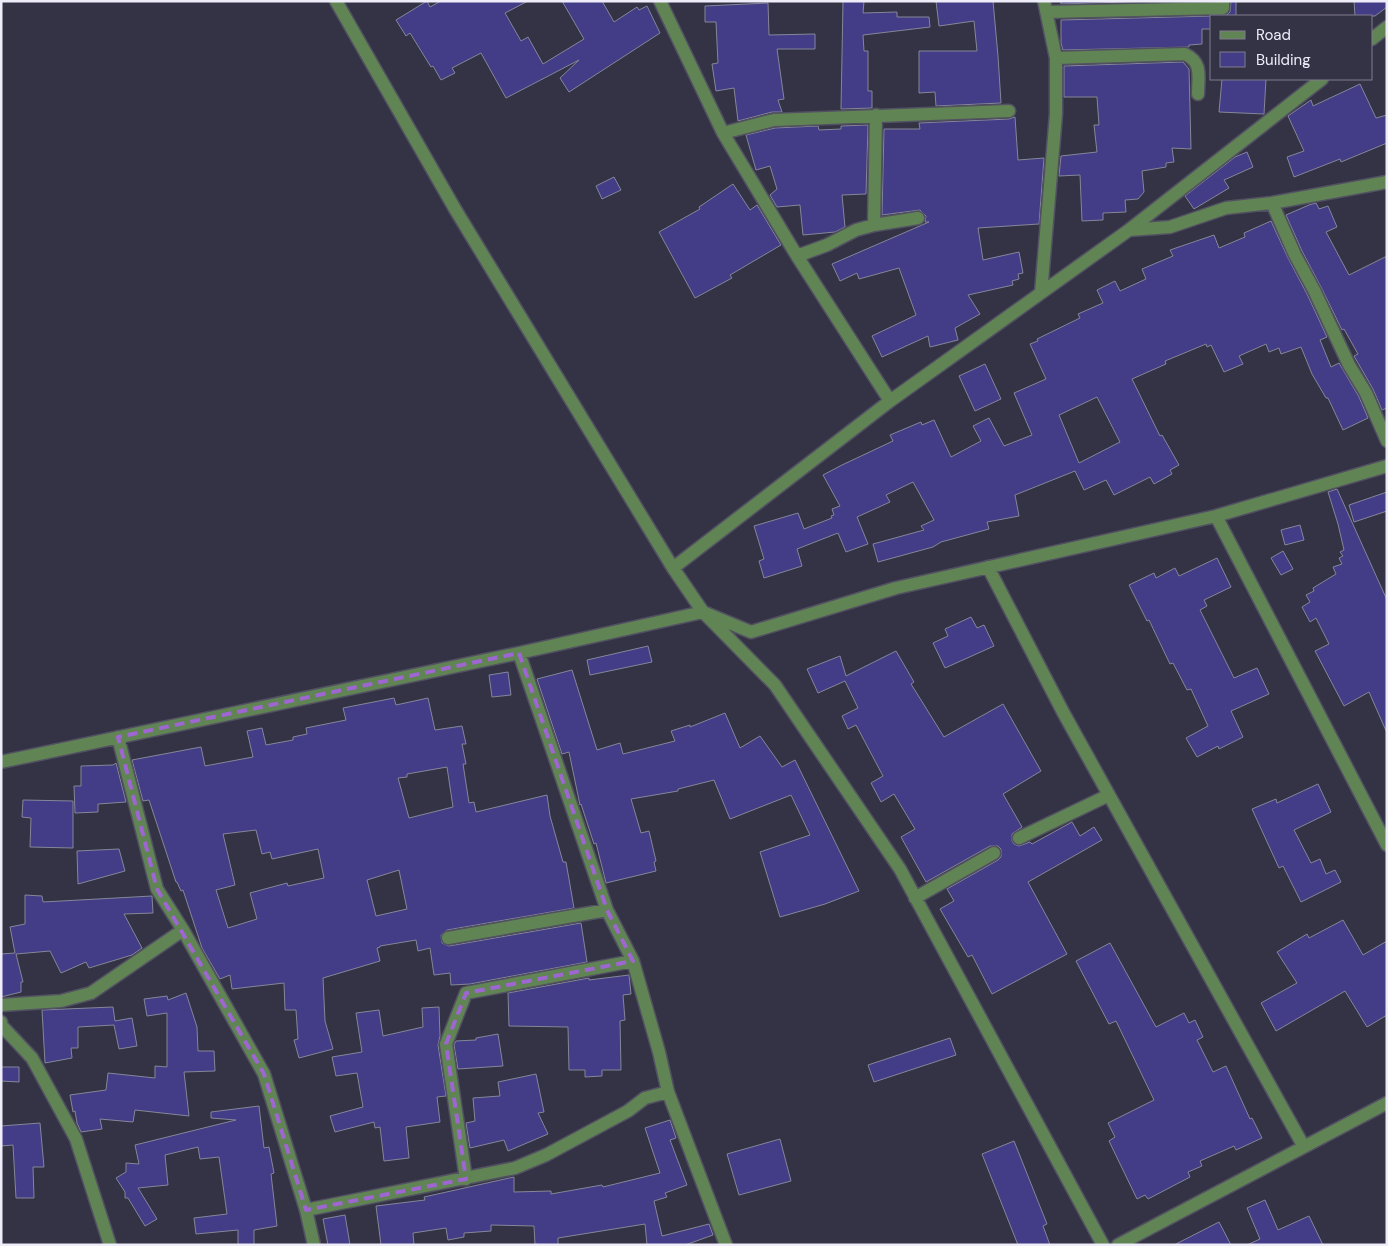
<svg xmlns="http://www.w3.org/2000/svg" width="1388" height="1246" viewBox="0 0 1388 1246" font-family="'DM Sans',sans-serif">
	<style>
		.building { fill: #423d86; stroke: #85869a; fill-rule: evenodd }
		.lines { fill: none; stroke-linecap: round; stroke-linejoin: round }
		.minor-casing { stroke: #525162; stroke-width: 15 }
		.minor { stroke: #618455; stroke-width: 12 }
		.marked { fill: none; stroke: #9e66d0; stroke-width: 4; stroke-dasharray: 10 6; stroke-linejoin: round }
	</style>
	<rect width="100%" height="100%" fill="#343345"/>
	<path class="building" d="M427,1L430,7L441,1H528L505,13L521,41L528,37L543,64L584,39L562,1H602L614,22L637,7L639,10L647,6L660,33L569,92L560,78L579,60L506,98L481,53L452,68L455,73L441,80L433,66L431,67L410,33L406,36L396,20Z
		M843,1H864L863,13L897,12V17H929L930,27L863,35L864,51H868V91H872V108L841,109Z
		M936,1H993L998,56L1001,103L936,106L935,92L919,93V51H977L974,21L939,26Z
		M1061,1H1162L1061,4Z
		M1231,1H1236V16H1218L1227,15L1230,12Z
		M1354,1H1387V7L1375,16H1355Z
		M768,3L769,35L815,34V49H777L784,99L778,100L782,112H772L738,121L734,88L716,91L712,64L718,63L716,22H705V6Z
		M1212,16V29H1202V44L1189,45V47L1063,50L1061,43V20Z
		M1183,62L1189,69L1191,149L1172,148L1174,162L1166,163V167L1142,171L1144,192L1138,199L1125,200L1126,212L1103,213V220L1082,221L1080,175L1059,176L1061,156L1097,152L1094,125H1099L1097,97H1064V66Z
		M1222,79H1266L1264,114L1219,112Z
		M1360,84L1376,118L1387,115V143L1341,162L1340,159L1294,177L1287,157L1304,151L1288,116L1311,100L1313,106Z
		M1015,117L1018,160L1044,158L1039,224L978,228L983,260L1019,252L1023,273L1018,274L1019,279L1012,281L1013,285L968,295L980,314L955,328L958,340L930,347L928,336L882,357L872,336L916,315L899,268L859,279L857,273L840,281L832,264L929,222H925L926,216L920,210L882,215L884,129H920L919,123L1009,119Z
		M868,125L866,194L842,195L845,227L835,232L803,235L800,205L777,207L770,195L777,189L770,166L756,170L746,135L775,128L818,126L819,130L841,129V126Z
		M1247,152L1253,167L1224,180L1229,188L1194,209L1185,196L1235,157Z
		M614,177L621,190L602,199L596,186Z
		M733,184L750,210L757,205L781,245L730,275L732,278L695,298L659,232L700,209L699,207Z
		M1316,203L1319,209L1328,206L1337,227L1326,232L1349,275L1387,256V408L1382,410L1373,389L1354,356L1358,354L1344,329L1342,330L1321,287L1302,251L1286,215L1309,205Z
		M1271,221L1288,258L1307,294L1327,337L1320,340L1331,367L1339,363L1359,397L1368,418L1343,430L1328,398H1326L1312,374L1301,347L1281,354L1279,348L1269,352L1266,344L1239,356L1243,364L1224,372L1211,345L1207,347L1206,344L1165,361L1166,364L1132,379L1160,436L1162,435L1179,465L1170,470L1172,474L1154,484L1150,477L1114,495L1106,480L1084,490L1075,471L1015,495L1019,516L987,522L989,529L941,542L933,547L878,562L873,544L924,530L921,526L934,520L913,482L886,495L890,502L857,517L868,544L846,552L838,533L797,549L802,566L764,578L759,561L764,559L754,526L798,513L804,529L832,518L831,516L834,515L832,509L840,506L823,475L842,465L893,441L890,435L921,422L922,425L934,420L951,457L981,441L973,426L989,418L1004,446L1032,435L1014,393L1046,379L1030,344L1038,341L1037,339L1080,318L1078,314L1103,303L1097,290L1115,281L1120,291L1146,279L1142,269L1173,256L1170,250L1214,235L1219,248L1245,237L1244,233ZM1097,397L1120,442L1079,463L1059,415Z
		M985,364L1001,399L975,411L959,376Z
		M1337,489L1387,600V733L1369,692L1344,706L1315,651L1329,644L1316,618L1310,622L1302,607L1310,602L1306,595L1314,591L1313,588L1336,574L1333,567L1342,564L1339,558L1343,556L1340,552L1344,550L1338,524L1328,492Z
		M1387,492V511L1354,522L1349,505Z
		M1300,525L1304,540L1285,545L1281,530Z
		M1283,551L1293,569L1281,575L1271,558Z
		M1217,558L1231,587L1204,600L1207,606L1200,610L1234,678L1257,668L1269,694L1231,711L1243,737L1219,749L1218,746L1197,757L1186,738L1208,726L1191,689L1187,690L1173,663L1170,664L1149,620L1147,621L1129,585L1154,573L1156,578L1175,568L1179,576Z
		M971,617L977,628L984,625L994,646L945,668L933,643L948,636L945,629Z
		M648,646L652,662L590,675L587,660Z
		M896,651L914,682L911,684L944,737L1003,704L1041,771L1003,794L1022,827L1012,834V841L1014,844L1019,846L1030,842L1032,844L1072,822L1080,836L1094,827L1102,840L1028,882L1067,954L992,994L972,955L968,957L940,909L954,901L947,889L998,860L1001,857V849L998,846H990L926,882L901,837L915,829L894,794L881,802L871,783L883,776L856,725L848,729L842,716L858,708L845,681L818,693L807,669L840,656L846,676Z
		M572,670L597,750L620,743L623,754L675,741L671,731L690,725V727L725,713L740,748L760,736L782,767L795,760L859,891L825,904L780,917L760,852L810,835L791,795L730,819L714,780L678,789V791L631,799L641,833L649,831L656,861L654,862L656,871L606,883L596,843L594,844L581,804L580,805L569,752L562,754L537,679Z
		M508,672L511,695L492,697L489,675Z
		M394,698L396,705L428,698L435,730L462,726L466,744H462L466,764H463L469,803L474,802L476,812L547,795L550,816L563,862H566L574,908L447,930L441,935L442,943L449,946L581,923L587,962L470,984L451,985L450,973L434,975L430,948L418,951L416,940L380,946V947L377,948L380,961L323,978L325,1021L333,1049L299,1058L294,1040L298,1039L296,1010H285L284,983L232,989L230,975L220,979L202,948L183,890L181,891L177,882H176L149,800L143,801L132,760L201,747L205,766L253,757L247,731L262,728L266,745L293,740V737L307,734L306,728L346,720L343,708ZM447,767L453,807L409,818L398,778L407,777V774ZM256,830L262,854L270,852L272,859L318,849L324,878L288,886L287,883L250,893L257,919L228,928L216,890L235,885L223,834ZM399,870L407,909L376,916L367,880Z
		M116,763L126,802L98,804V812L75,813L74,786H81V766L113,765Z
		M1318,784L1331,812L1294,830L1311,863L1320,859L1326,874L1335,870L1341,882L1301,902L1283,866L1279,868L1252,809L1276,799L1277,803Z
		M23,800L73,801V848L30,847L31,818L22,817Z
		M119,849L125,871L78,884L77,851Z
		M25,895L42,896L43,902L152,896L153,913L124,914L142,948L132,955L89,968L86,962L61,973L50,951L16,954L23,982H21V992L1,997V954L15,953L10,927L25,924Z
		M1343,920L1363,955L1387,941V1015L1367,1027L1345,991L1276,1031L1261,1003L1297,983L1277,952L1307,934L1309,938Z
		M1110,943L1156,1027L1184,1013L1189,1023L1195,1020L1203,1037L1197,1040L1213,1072L1226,1066L1250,1119L1252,1118L1262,1138L1236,1150L1234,1146L1200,1161L1202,1166L1188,1172L1190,1177L1148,1199L1145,1195L1137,1199L1109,1141L1115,1137L1108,1123L1154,1100L1116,1021L1109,1024L1076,961Z
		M629,975L631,994L623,995L625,1020L620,1021L621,1070H602V1076L585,1077V1070H569L568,1027L509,1026L508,993L589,978V980Z
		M186,993L197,1027L198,1051H214L215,1071L184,1072L189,1116L135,1110L133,1122L100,1119L102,1129L81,1132L77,1123L75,1111L73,1112L70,1095L106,1090L108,1073L155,1078V1066L167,1067V1013L147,1016L144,999L167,996L168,1000Z
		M113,1007L115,1021L132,1018L137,1046L119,1049L114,1025L78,1027V1048H71L72,1058L45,1063L42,1010Z
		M439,1007L440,1036L438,1045L446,1096L437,1097L440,1122L406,1127L409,1158L384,1161L380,1127L375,1128L374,1122L335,1132L330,1116L363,1107L357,1073L336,1076L332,1057L362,1052L356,1013L379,1010L383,1036L423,1027L422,1008Z
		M498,1034L503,1066L458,1069L454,1045L456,1041L476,1040V1038Z
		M950,1038L956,1055L874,1082L868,1065Z
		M1,1067H19V1082L1,1081Z
		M536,1074L544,1112L538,1113L548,1134L508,1151L504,1140L470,1148L466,1123L475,1121L473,1098L500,1096L498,1082Z
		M259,1106L264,1148L269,1147L274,1173L271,1174L277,1226L254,1230V1245H238V1230L196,1234L194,1218L227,1214L219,1157L200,1159L198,1147L165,1155L168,1185L138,1188L157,1219L145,1226L128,1198H125V1192L116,1178L126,1172V1163L139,1164L135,1145L236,1120L211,1118V1112Z
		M670,1120L676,1138L670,1140L687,1185L665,1193L667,1197L654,1201L662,1236L709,1224L713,1235L685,1245H647L645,1224L558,1238V1245H544L535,1244L534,1226L491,1225V1231L464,1233V1237L448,1240L446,1228L413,1233L414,1245H381L376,1206L425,1200L424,1197L514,1177V1192L551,1191V1194L602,1185L603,1187L660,1173L645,1128Z
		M40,1123L44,1167H33L34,1198H16L13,1145L1,1146V1126Z
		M780,1139L791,1181L739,1195L727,1154Z
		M1014,1141L1047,1224L1043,1226L1050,1245H1018L982,1154Z
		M1265,1200L1278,1230L1309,1216L1323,1245H1247L1260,1239L1247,1208Z
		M345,1215L350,1245H328L323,1219Z
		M1219,1222L1231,1245H1174Z"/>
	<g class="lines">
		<g class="minor-casing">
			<path id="minor" d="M336,1L455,209L673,568L703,612L775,685L900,869L1103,1245
				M660,1L723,133L797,256L890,401
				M1047,12L1223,8V1
				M1372,39L1387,27
				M1056,58L1185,54C1203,63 1198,76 1198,94
				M723,133L774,120L1009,111
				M1272,203L1295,255L1314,290L1349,365L1366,393L1387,441
				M874,225L918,218
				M1129,230L1170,227L1226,208L1272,203L1387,182
				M797,256L827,245L856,230L874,225L876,115
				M1041,293L1056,114V58L1044,1
				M1216,516L1387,845
				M988,567L1063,712L1304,1147
				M673,568L890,401L1129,230L1322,79
				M519,653L607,910L633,961L659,1052L668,1092L726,1245
				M118,737L157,889L183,930L264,1074L306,1210L314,1245
				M1,762L519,653L703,612L751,632L896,588L1216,516L1387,466
				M1019,838L1109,795
				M915,898L994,853
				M448,938L607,910
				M1,1005L61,1001L91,993L183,930
				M1,1022L2,1026L32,1058L76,1139L110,1245
				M466,1179L446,1044L466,993L633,961
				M306,1210L515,1168L546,1155L628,1111L645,1098L668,1092
				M1118,1245L1387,1103"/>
		</g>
		<use href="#minor" class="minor"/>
	</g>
	<path class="marked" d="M519,653L607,910L633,961L466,993L446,1044L466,1179L306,1210L264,1074L157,889L118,737Z"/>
	<rect width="1388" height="1246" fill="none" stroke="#eeedf9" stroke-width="5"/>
	<rect x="1210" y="15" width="162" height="65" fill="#343345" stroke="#7e7d8d"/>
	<rect x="1220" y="31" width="25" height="8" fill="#618455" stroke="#7e7d8d"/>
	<text x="1256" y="40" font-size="15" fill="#eeedf9">Road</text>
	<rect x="1220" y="52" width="25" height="15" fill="#423d86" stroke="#7e7d8d"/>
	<text x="1256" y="65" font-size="15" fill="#eeedf9">Building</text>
</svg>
